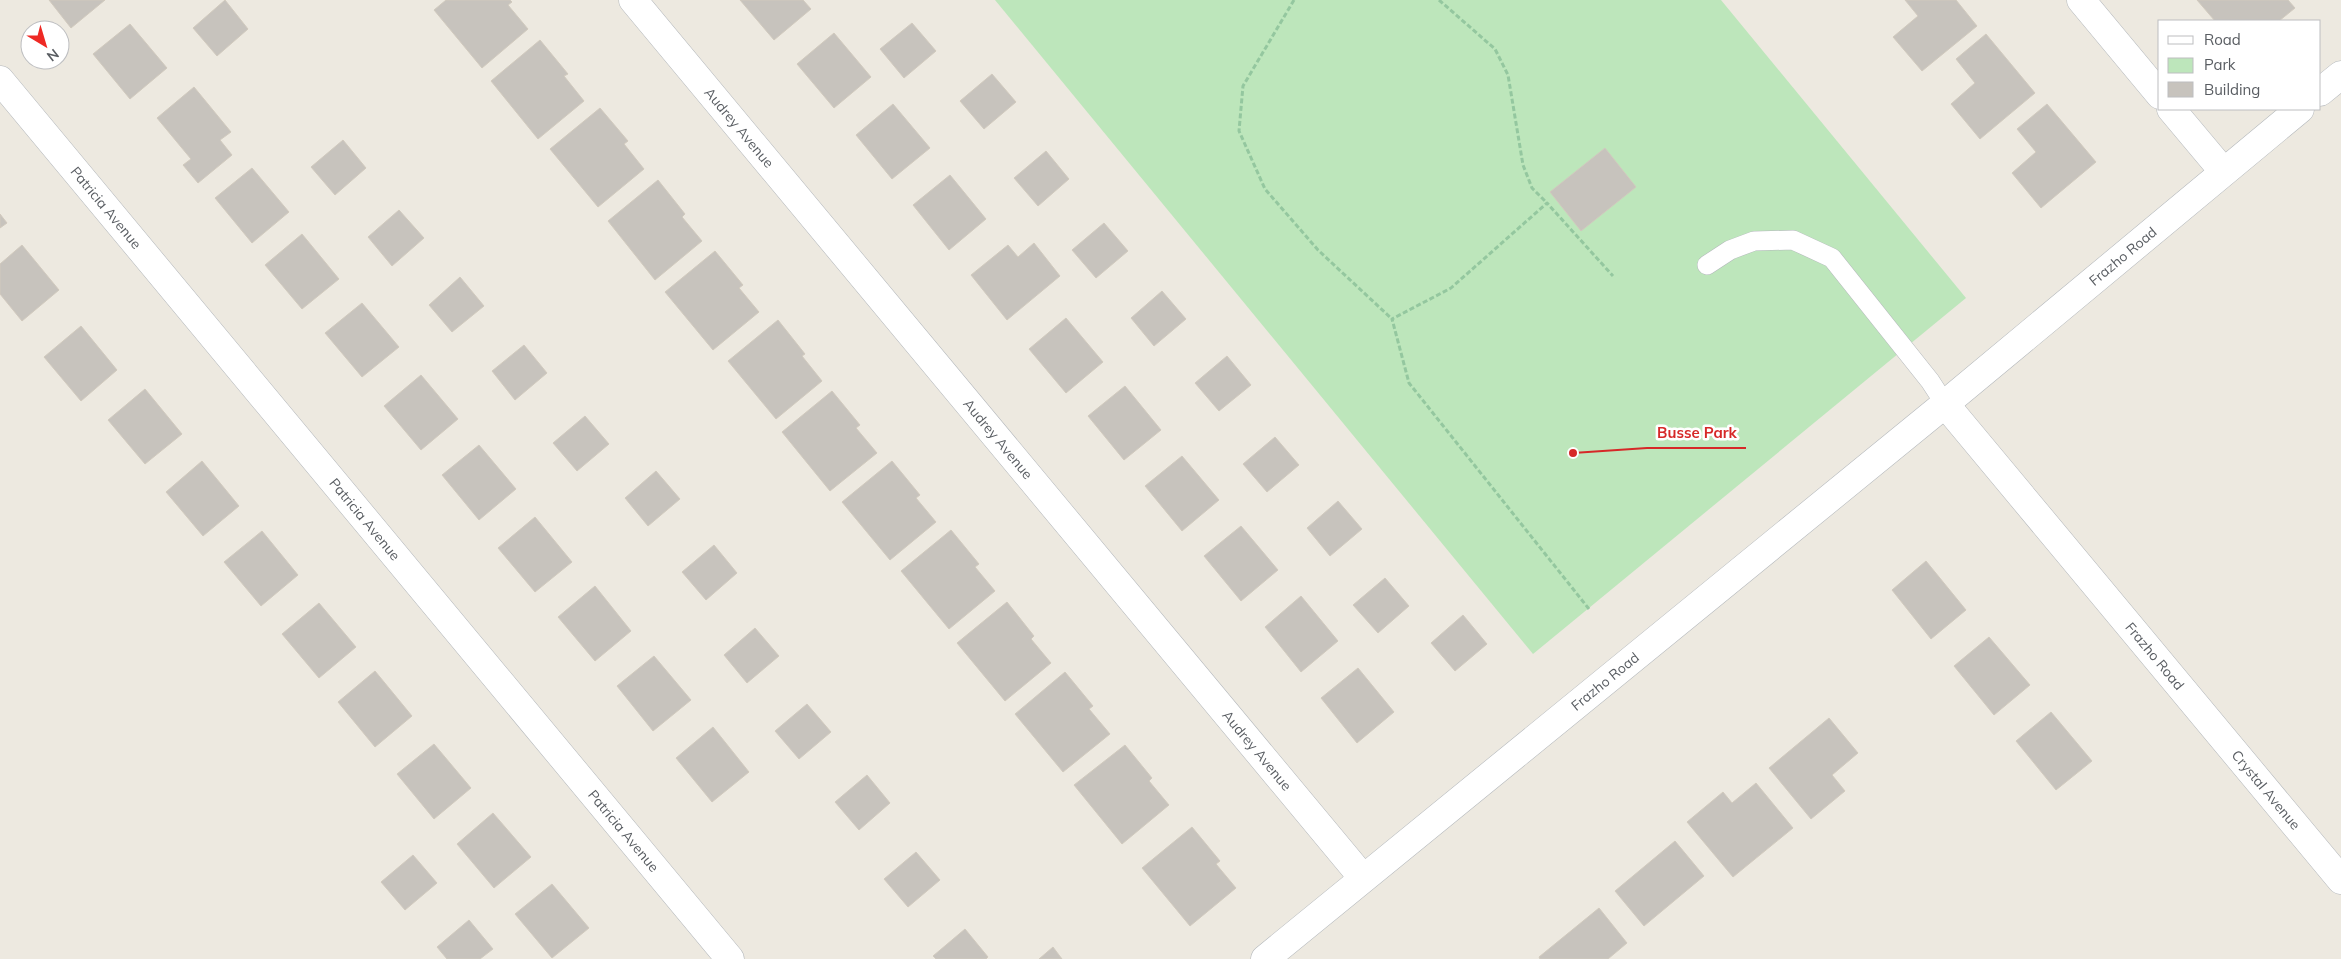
<svg xmlns="http://www.w3.org/2000/svg" width="2341" height="959" viewBox="0 0 2341 959" font-family="Mulish,sans-serif">
	<style>
		.green { fill: #bde6bb }
		.building { fill: #c7c3bd; stroke: #d1cabe }
		.lines { fill: none; stroke-linecap: round; stroke-linejoin: round }
		.service-casing { stroke: #b3b7bb; stroke-width: 20 }
		.minor-casing { stroke: #b3b7bb; stroke-width: 29 }
		.path { stroke: #94c79f; stroke-width: 3; stroke-dasharray: 5 2.5; stroke-linecap: butt }
		.service { stroke: #fff; stroke-width: 19 }
		.minor { stroke: #fff; stroke-width: 28 }
		.labels { text-anchor: middle; dominant-baseline: central; stroke-width: 5; stroke-linejoin: round; paint-order: stroke }
		.street-label { font-size: 14px; fill: #595d62; stroke: #fff }
		.leader { fill: none; stroke: #d62828; stroke-width: 2 }
		.callout-dot { fill: #d62828; stroke: #fff; stroke-width: 2 }
		.callout-label { font-size: 15px; text-anchor: middle; font-weight: bold; fill: #d62828; stroke: #fff; stroke-width: 5; stroke-linejoin: round; paint-order: stroke }
	</style>
	<rect width="100%" height="100%" fill="#ede9e0"/>
	<path class="green" d="M995,0H1721L1966,298L1533,654Z"/>
	<path class="building" d="M49,0H105L71,28Z
		M225,0L248,29L217,56L193,28Z
		M446,0H510L512,2L508,5L528,29L482,68L434,10Z
		M740,0H803L811,9L774,40Z
		M1905,0H1956L1977,26L1922,71L1893,37L1918,16Z
		M2197,0H2288L2295,8L2279,21H2215Z
		M912,23L936,51L904,78L880,49Z
		M130,24L167,68L130,99L93,54Z
		M834,33L871,77L834,108L797,64Z
		M1986,34L2035,93L1980,139L1951,104L1975,83L1956,59Z
		M540,40L568,74L564,76L584,101L538,139L491,81Z
		M992,74L1016,102L984,129L960,101Z
		M194,87L231,132L220,140L232,155L198,183L183,165L191,159L157,118Z
		M893,104L930,148L892,179L856,135Z
		M2047,104L2096,162L2041,208L2012,173L2036,152L2017,129Z
		M600,108L628,141L624,144L644,169L598,207L550,149Z
		M343,140L366,168L335,195L311,167Z
		M1605,148L1636,187L1581,231L1550,192Z
		M1046,151L1069,179L1038,206L1014,178Z
		M252,168L289,212L252,243L215,198Z
		M950,175L986,219L949,250L913,205Z
		M658,180L685,214L682,217L702,241L655,280L608,221Z
		M399,210L424,238L392,266L368,237Z
		M0,214L7,223L0,228Z
		M1104,223L1128,251L1096,278L1072,250Z
		M302,234L339,279L302,309L265,265Z
		M1034,243L1060,276L1007,320L971,275L1008,245L1018,257Z
		M22,245L59,290L22,321L0,294V264Z
		M715,251L743,285L739,288L759,312L713,350L665,292Z
		M460,277L484,306L452,332L429,305Z
		M1162,291L1186,319L1154,346L1131,318Z
		M362,303L399,347L362,377L325,333Z
		M1066,318L1103,362L1066,393L1029,349Z
		M778,320L805,354L802,356L822,381L776,419L728,361Z
		M81,326L117,370L81,401L44,357Z
		M524,345L547,373L515,400L492,371Z
		M1227,356L1251,385L1219,411L1195,383Z
		M421,375L458,419L421,450L384,406Z
		M1125,386L1161,430L1124,460L1088,416Z
		M145,389L182,434L145,464L108,420Z
		M832,391L860,425L856,428L877,453L830,491L782,432Z
		M585,416L609,444L577,471L553,443Z
		M1275,437L1299,465L1267,492L1243,464Z
		M479,445L516,489L479,520L442,475Z
		M1182,456L1219,500L1182,531L1145,486Z
		M202,461L239,506L203,536L166,492Z
		M892,461L920,495L916,498L936,522L890,560L842,502Z
		M656,471L680,499L648,526L625,498Z
		M1338,501L1362,529L1330,556L1307,528Z
		M535,517L572,562L535,592L498,548Z
		M1241,526L1278,570L1241,601L1204,556Z
		M951,530L979,564L975,567L995,591L949,629L901,571Z
		M262,531L298,575L261,606L224,562Z
		M714,545L737,573L706,600L682,572Z
		M1926,561L1966,610L1931,639L1892,590Z
		M1385,578L1409,606L1378,633L1353,605Z
		M595,586L631,631L595,661L558,617Z
		M1301,596L1338,641L1301,672L1265,627Z
		M1007,602L1034,636L1031,639L1051,663L1005,701L957,643Z
		M319,603L356,647L319,678L282,634Z
		M1463,615L1487,644L1455,671L1431,643Z
		M755,628L779,656L747,683L724,655Z
		M1989,637L2030,685L1994,715L1954,666Z
		M654,656L691,700L653,731L617,686Z
		M1358,668L1394,712L1357,743L1321,698Z
		M375,671L412,716L375,747L338,702Z
		M1065,672L1093,706L1089,709L1110,734L1063,772L1015,714Z
		M807,704L831,732L799,759L775,731Z
		M2051,712L2092,761L2056,790L2016,741Z
		M1829,718L1858,753L1832,775L1845,791L1811,819L1769,768Z
		M713,727L749,772L712,802L676,758Z
		M434,744L471,788L434,819L397,774Z
		M1125,745L1152,778L1149,781L1169,805L1122,844L1074,785Z
		M867,775L890,803L859,830L835,802Z
		M1756,783L1793,828L1733,877L1687,822L1723,792L1732,803Z
		M493,813L531,857L494,888L457,844Z
		M1192,827L1220,861L1216,864L1236,888L1190,926L1142,868Z
		M1675,841L1704,876L1644,926L1615,891Z
		M916,852L940,880L908,907L884,879Z
		M413,855L437,883L405,910L381,882Z
		M552,884L589,928L552,958L515,914Z
		M1599,908L1627,943L1608,959H1540L1539,957Z
		M469,920L493,949L480,959H447L437,947Z
		M965,929L988,957L986,959H936L933,956Z
		M1053,947L1062,959H1039Z"/>
	<g class="lines">
		<g class="service-casing">
			<path id="service" d="M1707,265L1730,250L1754,241L1793,240L1832,258L1930,381L1945,404"/>
		</g>
		<g class="minor-casing">
			<g id="minor">
				<path id="s1" d="M633,0L1363,878"/>
				<path d="M2081,0L2160,95"/>
				<path id="s2" d="M0,80L730,959"/>
				<path d="M2320,92L2341,75"/>
				<path d="M2171,109L2223,171"/>
				<path id="s3" d="M1945,404L2341,880"/>
				<path id="s4" d="M1265,959L1945,404L2300,109"/>
			</g>
		</g>
		<path class="path" d="M1294,0L1243,86L1239,131L1265,189L1318,250L1392,319
			M1439,0L1495,49L1508,75L1523,165L1532,188L1547,203
			M1589,609L1409,383L1392,319L1451,288L1547,203L1613,276"/>
		<use href="#service" class="service"/>
		<use href="#minor" class="minor"/>
	</g>
	<g class="labels">
		<g class="street-label">
			<text stroke="none"><textPath href="#s1" startOffset="166">Audrey Avenue</textPath></text>
			<text stroke="none"><textPath href="#s2" startOffset="166">Patricia Avenue</textPath></text>
			<text stroke="none"><textPath href="#s4" startOffset="1109">Frazho Road</textPath></text>
			<text stroke="none"><textPath href="#s1" startOffset="571">Audrey Avenue</textPath></text>
			<text stroke="none"><textPath href="#s2" startOffset="571">Patricia Avenue</textPath></text>
			<text stroke="none"><textPath href="#s3" startOffset="328">Frazho Road</textPath></text>
			<text stroke="none"><textPath href="#s4" startOffset="439">Frazho Road</textPath></text>
			<text stroke="none"><textPath href="#s1" startOffset="976">Audrey Avenue</textPath></text>
			<text stroke="none"><textPath href="#s3" startOffset="502">Crystal Avenue</textPath></text>
			<text stroke="none"><textPath href="#s2" startOffset="976">Patricia Avenue</textPath></text>
		</g>
	</g>
	<path class="leader" d="M1573 453L1647 448H1746"/>
	<circle class="callout-dot" cx="1573" cy="453" r="5"/>
	<g class="callout-label">
		<text x="1697" y="438">Busse Park</text>
	</g>
	<rect x="2158" y="20" width="162" height="90" fill="#ffffff" stroke="#bdbec0"/>
	<rect x="2168" y="36" width="25" height="8" fill="#ffffff" stroke="#bdbec0"/>
	<text x="2204" y="45" font-size="15" fill="#595d62">Road</text>
	<rect x="2168" y="58" width="25" height="15" fill="#bde6bb" stroke="#bdbec0"/>
	<text x="2204" y="70" font-size="15" fill="#595d62">Park</text>
	<rect x="2168" y="82" width="25" height="15" fill="#c7c3bd" stroke="#bdbec0"/>
	<text x="2204" y="95" font-size="15" fill="#595d62">Building</text>
	<g transform="translate(45 45) rotate(142)"><circle r="24" fill="#ffffff" stroke="#bdbec0"/>
	<path d="M0-4L9 19L0 12L-9 19Z" fill="#ee2924"/>
	<text y="-8" font-size="14" font-weight="bold" text-anchor="middle" fill="#595d62">N</text>
	</g>
</svg>
